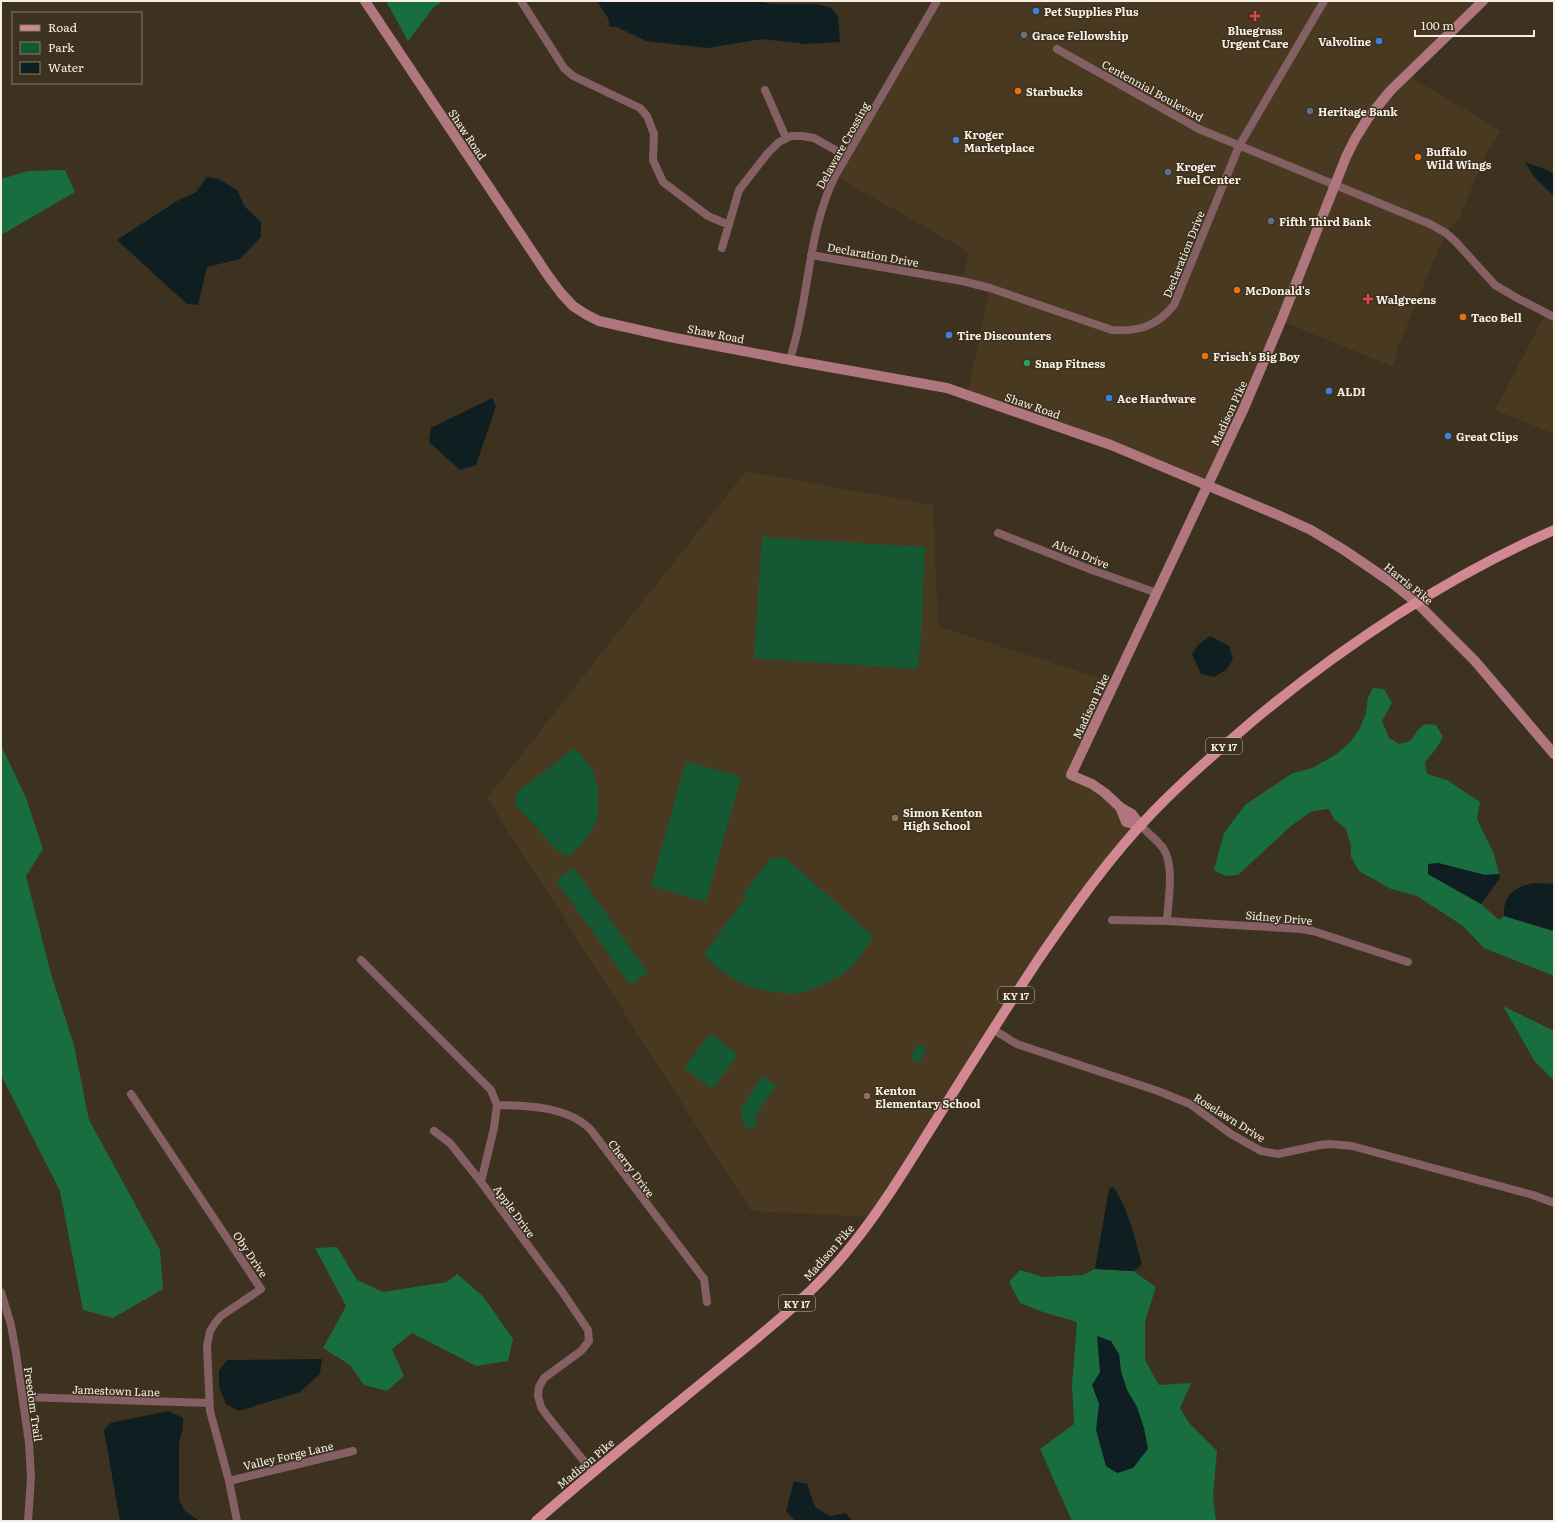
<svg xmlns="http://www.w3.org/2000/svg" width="1555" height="1522" viewBox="0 0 1555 1522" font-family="Literata,serif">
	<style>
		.built { fill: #483920 }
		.green { fill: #145933 }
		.forest { fill: #196e40 }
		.water { fill: #0f1e21 }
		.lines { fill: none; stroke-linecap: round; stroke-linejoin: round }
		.street { stroke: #845f63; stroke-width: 8 }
		.secondary { stroke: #b0767e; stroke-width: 10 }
		.primary { stroke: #d28892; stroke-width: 10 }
		.shop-dot { fill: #3f7fe0; stroke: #3d311f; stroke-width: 1.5 }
		.health-dot { fill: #e0444e; stroke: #3d311f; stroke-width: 1.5 }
		.worship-dot { fill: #6b7280; stroke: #3d311f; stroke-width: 1.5 }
		.food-dot { fill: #e8710a; stroke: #3d311f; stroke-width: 1.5 }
		.service-dot { fill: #5c6f8a; stroke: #3d311f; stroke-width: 1.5 }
		.leisure-dot { fill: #2e9e5b; stroke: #3d311f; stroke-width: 1.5 }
		.education-dot { fill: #8d6e63; stroke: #3d311f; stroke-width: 1.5 }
		.labels { text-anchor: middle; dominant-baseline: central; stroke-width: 3; stroke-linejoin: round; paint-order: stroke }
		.shield { fill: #3d311f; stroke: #bfb6a9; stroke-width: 1 }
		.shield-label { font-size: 10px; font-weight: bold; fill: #f7efe4 }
		.poi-label { font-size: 11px; font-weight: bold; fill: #f7efe4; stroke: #3d311f; text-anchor: start }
		.street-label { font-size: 11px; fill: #f7efe4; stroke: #3d311f }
	</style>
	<rect width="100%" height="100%" fill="#3d311f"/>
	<path class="built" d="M932,1H1483L1407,75L1501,131L1488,149L1460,216L1446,233L1439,248L1397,350L1394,367L1281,321L1208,486L967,395L990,288L962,281L969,252L835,176Z
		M1546,313L1554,317V434L1495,410Z
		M746,471L933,505L938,626L1114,683L1071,775L1092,784L1141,826L1096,880L873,1217L751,1211L487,798Z"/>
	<path class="green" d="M762,537L925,547L921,638L917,669L754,658Z
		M575,748C581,755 588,762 592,770C599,783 601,810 595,824C590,837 578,848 568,857L558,851L515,805L516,793Z
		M686,761L741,777L706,902L651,886Z
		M785,857L874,937L857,960L845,973L825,984L803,992L787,994L754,988L735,980L717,968L704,954L746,897L743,895L771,858Z
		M574,868L648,973L630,985L556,880Z
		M710,1033L738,1054L713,1089L684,1069Z
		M917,1046C922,1045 924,1047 926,1051L919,1062L917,1063L910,1057Z
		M762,1076L776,1085L756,1115V1126L744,1128L741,1109Z"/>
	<path class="forest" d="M386,1H443L433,8L408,41Z
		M65,170L75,192L1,235V179L28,171Z
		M1373,688L1384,689L1392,703L1382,721L1389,738L1399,744L1410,741L1418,730L1425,724L1436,725L1443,737L1436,749L1425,762L1427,774L1447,780L1480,802L1477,819L1494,854L1499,874L1485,875L1438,863L1428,874L1481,904L1499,920L1504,916L1554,931V976L1484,948L1463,926L1417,896L1391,889L1359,871L1351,857V846L1346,829L1334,819L1329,809L1312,811L1291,826L1238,875L1225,876L1214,870L1224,833L1245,805L1291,774L1312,768L1337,754L1351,741L1359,730L1366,713L1368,697Z
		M1,745L26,798L43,849L26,876L51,974L74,1045L89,1120L160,1250L163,1289L113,1318L83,1310L60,1191L1,1075Z
		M1503,1006L1554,1031V1080L1535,1062Z
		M337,1247L357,1280L383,1292L447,1282L457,1274L483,1296L513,1339L508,1361L476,1366L412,1333L392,1349L404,1376L387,1391L364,1385L350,1365L323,1348L346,1306L315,1248Z
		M1095,1269L1133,1271L1156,1287L1145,1321V1360L1159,1385L1191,1383L1180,1408L1189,1423L1217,1451L1213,1495L1216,1521H1072L1040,1449L1074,1424L1072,1386L1077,1322L1043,1312L1020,1303L1009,1282L1020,1270L1043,1277L1083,1275Z"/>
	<path class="water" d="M597,1H754L772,4H814L830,7L838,16L840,42L806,44L762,39L707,48L646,41L617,27H610L608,18Z
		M1525,162L1547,170L1554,174V196L1535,178Z
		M207,177L219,179L237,190L245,207L261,222V237L240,259L207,267L198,305L187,304L117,240L177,201L196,192Z
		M492,398L496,406L476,465L460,470L429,442L431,428Z
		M1210,636L1229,646L1233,659L1226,670L1214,677L1201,674L1192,654L1198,645Z
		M1438,863L1485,875L1499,874L1500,878L1481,904L1428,874V864Z
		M1534,883L1554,884V931L1504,916C1503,895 1515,887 1534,883Z
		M1113,1187C1128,1206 1135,1240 1142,1264L1138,1268L1133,1271L1095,1269L1109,1189Z
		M1097,1336L1111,1341L1119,1354L1121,1371L1127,1390L1137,1407L1144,1428L1148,1449L1133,1468L1117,1473L1106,1466L1096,1430L1099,1404L1092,1385L1100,1372Z
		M322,1359L320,1374L300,1392L239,1411L226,1404L219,1387V1371L227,1360Z
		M169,1411L183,1418V1429L179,1441V1500L185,1511L199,1521H120L104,1430L110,1423Z
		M794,1481L807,1484L815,1507L830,1516L846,1513L852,1521H795L786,1511Z"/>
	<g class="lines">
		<path class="street" d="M521,1L564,68L573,76L640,108L647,116L654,134L653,160L663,182L708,216L729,225
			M1057,49L1199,129L1430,224L1446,233L1455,241L1495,285L1517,298L1554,317
			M765,90L786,138
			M722,248L739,190L767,154L779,142L791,136H802L814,138L846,156
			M811,255L962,281L990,288L1112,330C1139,332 1157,326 1174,305L1239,146L1324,1
			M790,360C793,348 797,336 799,324C810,274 812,223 835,176L937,1
			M998,533L1092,570L1157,593
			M1141,826C1148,833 1157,840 1163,848C1175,865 1168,901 1167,921
			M1112,920L1167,921L1301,929L1313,931L1408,962
			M361,960L491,1090L497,1105L494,1128L481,1182L561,1290L588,1330L589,1341L581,1351L544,1378L539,1387L538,1396L541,1407L548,1417L593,1472
			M994,1030L1017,1044L1158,1091L1190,1104L1231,1134L1261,1151L1278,1154L1320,1145L1330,1144L1352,1146L1533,1195L1554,1203
			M131,1094L261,1289L221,1316L215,1323L210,1331L207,1346L210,1411L229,1481L237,1521
			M497,1105C528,1105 569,1107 591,1130L704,1279L707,1302
			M434,1131L450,1143L481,1182
			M1,1292L11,1325L16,1353L29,1443L31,1477L28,1521
			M23,1397L209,1403
			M229,1481L353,1451"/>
		<path class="secondary" d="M365,1L549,277L561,293L573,306L587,315L599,321L670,337L790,360L947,388L1111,445L1278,515L1311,530L1344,550L1391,582L1416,602L1475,661L1554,754
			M1120,807L1126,822L1141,826
			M1141,826L1132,814L1120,807L1105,793L1092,784L1071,775L1244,408L1281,321L1346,157L1355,139L1368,118L1391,90L1483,1"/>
		<path class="primary" d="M536,1521C594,1470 654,1422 714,1373C763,1333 813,1295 852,1245C882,1208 907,1166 933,1125C967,1070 1002,1015 1038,960C1073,909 1110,856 1153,812C1185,779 1220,749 1255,719C1347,643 1445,578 1554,530"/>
	</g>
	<g class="shop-dot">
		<circle cx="1036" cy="11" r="4"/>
		<circle cx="1379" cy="41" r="4"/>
		<circle cx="956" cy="140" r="4"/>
		<circle cx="949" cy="335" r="4"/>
		<circle cx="1329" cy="391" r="4"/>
		<circle cx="1109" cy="398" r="4"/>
		<circle cx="1448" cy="436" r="4"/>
	</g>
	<g class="health-dot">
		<path d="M1253 10h4v4h4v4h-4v4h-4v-4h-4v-4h4z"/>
		<path d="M1366 293h4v4h4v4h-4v4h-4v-4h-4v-4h4z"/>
	</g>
	<circle class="worship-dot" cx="1024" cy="35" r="4"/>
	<g class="food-dot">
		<circle cx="1018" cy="91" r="4"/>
		<circle cx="1418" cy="157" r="4"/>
		<circle cx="1237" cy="290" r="4"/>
		<circle cx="1463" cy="317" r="4"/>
		<circle cx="1205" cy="356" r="4"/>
	</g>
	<g class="service-dot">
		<circle cx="1310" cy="111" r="4"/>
		<circle cx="1168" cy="172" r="4"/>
		<circle cx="1271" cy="221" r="4"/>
	</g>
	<circle class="leisure-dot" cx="1027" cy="363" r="4"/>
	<g class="education-dot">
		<circle cx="895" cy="818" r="4"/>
		<circle cx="867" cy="1096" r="4"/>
	</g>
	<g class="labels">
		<g class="shield">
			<rect x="1206" y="738" width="36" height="16" rx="3"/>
			<rect x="998" y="987" width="36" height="16" rx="3"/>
			<rect x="779" y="1295" width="36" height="16" rx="3"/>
		</g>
		<g class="shield-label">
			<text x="1224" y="746">KY 17</text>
			<text x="1016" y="995">KY 17</text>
			<text x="797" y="1303">KY 17</text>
		</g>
		<g class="poi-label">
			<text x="1044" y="11">Pet Supplies Plus</text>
			<text x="1255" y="30" text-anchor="middle">Bluegrass<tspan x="1255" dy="13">Urgent Care</tspan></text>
			<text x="1032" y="35">Grace Fellowship</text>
			<text x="1371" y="41" text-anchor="end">Valvoline</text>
			<text x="1026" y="91">Starbucks</text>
			<text x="1318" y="111">Heritage Bank</text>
			<text x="964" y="134">Kroger<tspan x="964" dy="13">Marketplace</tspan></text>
			<text x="1426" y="151">Buffalo<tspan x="1426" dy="13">Wild Wings</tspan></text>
			<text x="1176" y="166">Kroger<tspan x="1176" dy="13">Fuel Center</tspan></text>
			<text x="1279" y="221">Fifth Third Bank</text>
			<text x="1245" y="290">McDonald's</text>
			<text x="1376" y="299">Walgreens</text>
			<text x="1471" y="317">Taco Bell</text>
			<text x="957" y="335">Tire Discounters</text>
			<text x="1213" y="356">Frisch's Big Boy</text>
			<text x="1035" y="363">Snap Fitness</text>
			<text x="1337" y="391">ALDI</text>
			<text x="1117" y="398">Ace Hardware</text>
			<text x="1456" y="436">Great Clips</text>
			<text x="903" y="812">Simon Kenton<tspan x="903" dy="13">High School</tspan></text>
			<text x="875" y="1090">Kenton<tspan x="875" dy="13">Elementary School</tspan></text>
		</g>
		<g class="street-label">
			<text transform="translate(1153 90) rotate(29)">Centennial Boulevard</text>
			<text transform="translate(468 134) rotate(56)">Shaw Road</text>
			<text transform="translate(842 145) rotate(-61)">Delaware Crossing</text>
			<text transform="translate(873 254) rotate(10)">Declaration Drive</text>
			<text transform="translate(1183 254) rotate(-68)">Declaration Drive</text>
			<text transform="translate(716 333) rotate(11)">Shaw Road</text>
			<text transform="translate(1033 405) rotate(19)">Shaw Road</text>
			<text transform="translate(1228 413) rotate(-65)">Madison Pike</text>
			<text transform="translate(1081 553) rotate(22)">Alvin Drive</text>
			<text transform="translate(1409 583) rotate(39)">Harris Pike</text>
			<text transform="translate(1090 706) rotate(-65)">Madison Pike</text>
			<text transform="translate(1279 917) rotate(5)">Sidney Drive</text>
			<text transform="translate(1230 1117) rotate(32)">Roselawn Drive</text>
			<text transform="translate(632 1168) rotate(53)">Cherry Drive</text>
			<text transform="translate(515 1211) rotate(54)">Apple Drive</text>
			<text transform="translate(828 1252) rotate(-49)">Madison Pike</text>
			<text transform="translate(251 1254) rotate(56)">Oby Drive</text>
			<text transform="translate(116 1390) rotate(2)">Jamestown Lane</text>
			<text transform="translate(34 1404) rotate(82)">Freedom Trail</text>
			<text transform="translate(288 1455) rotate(-13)">Valley Forge Lane</text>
			<text transform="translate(585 1463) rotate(-40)">Madison Pike</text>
		</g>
	</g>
	<rect width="1555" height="1522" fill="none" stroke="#f7efe4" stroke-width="4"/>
	<rect x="12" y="12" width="130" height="72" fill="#3d311f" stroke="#877d6e"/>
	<rect x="20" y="25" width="20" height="6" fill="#d28892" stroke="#877d6e"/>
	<text x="48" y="32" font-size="12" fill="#f7efe4">Road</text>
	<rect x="20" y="42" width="20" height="12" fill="#145933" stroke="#877d6e"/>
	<text x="48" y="52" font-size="12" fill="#f7efe4">Park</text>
	<rect x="20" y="62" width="20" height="12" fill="#0f1e21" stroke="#877d6e"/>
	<text x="48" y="72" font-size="12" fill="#f7efe4">Water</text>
	<path d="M1415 30v6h119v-6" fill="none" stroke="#f7efe4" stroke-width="2"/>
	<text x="1421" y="30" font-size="12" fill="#f7efe4" stroke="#3d311f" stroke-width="3" paint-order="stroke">100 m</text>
</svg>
